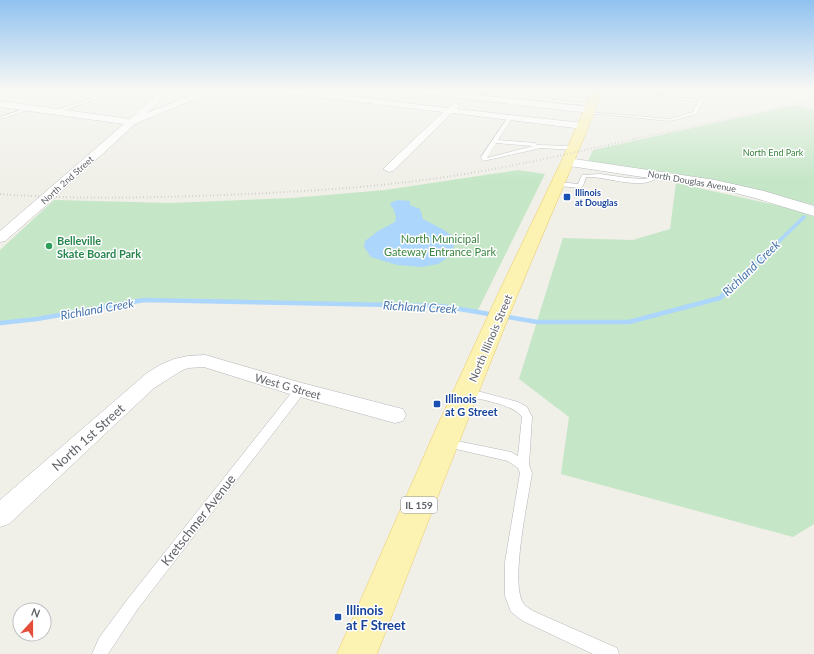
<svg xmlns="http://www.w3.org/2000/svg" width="814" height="654" viewBox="0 0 814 654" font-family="Lato,sans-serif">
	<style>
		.green { fill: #c5e6c7 }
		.water { fill: #acd6fc }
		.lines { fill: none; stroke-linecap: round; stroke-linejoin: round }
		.stream-far1 { stroke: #acd6fc; stroke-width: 3.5 }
		.stream { stroke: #acd6fc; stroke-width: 4.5 }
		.service-casing { stroke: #b5b7bb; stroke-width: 1 }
		.minor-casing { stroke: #b5b7bb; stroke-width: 1 }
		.tertiary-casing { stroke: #b5b7bb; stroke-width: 1 }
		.primary-casing { stroke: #edcb64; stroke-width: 1 }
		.service { fill: #fff; fill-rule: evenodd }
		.minor { fill: #fff; fill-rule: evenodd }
		.tertiary { fill: #fff; fill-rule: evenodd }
		.primary { fill: #fcf2b1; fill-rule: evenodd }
		.rail-far1 { stroke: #b5b6b7; stroke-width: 1.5; stroke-dasharray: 0.5 2.5; stroke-linecap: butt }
		.rail { stroke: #b5b6b7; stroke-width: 2; stroke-dasharray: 0.5 3; stroke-linecap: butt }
		.transit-dot { fill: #1a4fb4; stroke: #fff; stroke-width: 1.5 }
		.leisure-dot { fill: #2e9e5b; stroke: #fff; stroke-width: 1.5 }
		.labels { text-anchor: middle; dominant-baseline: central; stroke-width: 3; stroke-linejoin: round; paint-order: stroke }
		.far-park-label { font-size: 9px; fill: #39843f; stroke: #fff }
		.far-street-label { font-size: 9px; fill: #5f6267; stroke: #fff }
		.far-transit-label { font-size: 9px; font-weight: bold; fill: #164399; stroke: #fff; text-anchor: start }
		.shield { fill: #fff; stroke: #8f9195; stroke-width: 1 }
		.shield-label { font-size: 10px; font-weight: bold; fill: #5f6267 }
		.park-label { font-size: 11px; fill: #39843f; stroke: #fff }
		.leisure-label { font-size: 11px; font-weight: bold; fill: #27864d; stroke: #fff; text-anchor: start }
		.street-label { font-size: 11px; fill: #5f6267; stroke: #fff }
		.transit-label { font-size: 11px; font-weight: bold; fill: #164399; stroke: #fff; text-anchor: start }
		.water-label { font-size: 12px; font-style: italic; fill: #4876ae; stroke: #fff }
		.near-street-label { font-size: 13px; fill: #5f6267; stroke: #fff }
		.near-transit-label { font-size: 13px; font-weight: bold; fill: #164399; stroke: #fff; text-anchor: start }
	</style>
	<rect width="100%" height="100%" fill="#f0efe8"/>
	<path class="green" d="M796,105L814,110V205L712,180L588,161L593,150Z
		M518,170L545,174L477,312L442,306L144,300L37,319L0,323V250L54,200L171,203L292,198L385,190Z
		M676,183L793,209L814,217V524L793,537L561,474L569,417L519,379L563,238L633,240L670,229Z"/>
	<path class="water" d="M398,200L410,201V205L420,209L423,219L444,230L453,237L455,244L450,256L438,264L422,267L397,265L371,257L364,247L365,241L378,231L395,222L396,217L393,208L390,205L392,202Z"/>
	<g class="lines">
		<path class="stream-far1" d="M741,278L804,217"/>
		<path class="stream" d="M502,316L537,322H629L720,298L742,277
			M0,323L37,319L144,300L442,306L495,315"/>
		<g class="service-casing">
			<path id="service" d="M40,90H53L98,96L116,90H123L58,112L56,110L93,98Z
				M644,90H648V93L654,95L699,100L708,94L725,90H733L710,96L702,102L697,114L670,121L587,113L589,112L670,119L693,112L698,102L645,95Z
				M538,98L592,104L594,105L592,106L537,100Z
				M30,107L34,108L0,119V117Z
				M508,117L512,118L498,140L535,143L537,145L574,146L577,148L574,150L541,148L483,161L481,157ZM496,143L533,146L487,158Z
				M652,171L655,173V179C641,189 609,178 592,177H586L583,186L580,188L559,186L556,184L559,182L578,184L582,175L600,174L628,178L645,179L649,178V173Z
				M300,386L304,387L305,390L304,393L137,610L108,654H92L99,638L127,600L296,387Z
				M466,388L518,402L527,407L532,417L529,465L532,473C528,501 511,577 522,601C524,606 529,608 533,611L617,648L619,654H593L523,621L511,612L505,596V562L520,473L518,468L508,461L447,447L443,446L441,443L443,440L447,439L511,452L518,456L522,417C514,404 477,399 462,395L461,392L462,389Z"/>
		</g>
		<g class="minor-casing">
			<path id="minor" d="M162,90H171L147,113L204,90H216L135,124L50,202L5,241L0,242V231L124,124L0,107V101L130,119Z
				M269,90H296L448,108L455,103L459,106L457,109L583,123L588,126L583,129L452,113L393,171L389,172L383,169L385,167L443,112L273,92Z
				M402,90H430L590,107L594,110L590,113L406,92Z
				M205,355L302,383L395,407L403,409L406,415L403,421L395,423L293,395L204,367L188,368L181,371L154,388L9,524L0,527V500L147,373L160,365L174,359L188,356Z"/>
		</g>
		<g class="tertiary-casing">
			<path id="tertiary" d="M568,158L715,180L764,191L814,206V216L755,198L715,188L563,165L561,162L563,159Z"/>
		</g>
		<g class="primary-casing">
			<path id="primary" d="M593,90H603C576,160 545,227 517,296C469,415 423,534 377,654H337L435,431L498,294L561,162Z"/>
		</g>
		<use href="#service" class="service"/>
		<use href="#minor" class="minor"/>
		<use href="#tertiary" class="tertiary"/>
		<use href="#primary" class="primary"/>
		<path class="rail-far1" d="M634,139L814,100"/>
		<path class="rail" d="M0,194C66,199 131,198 197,196C273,193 348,190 423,180C496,171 567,154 639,138"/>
	</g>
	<linearGradient id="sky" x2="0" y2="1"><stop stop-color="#90c2f0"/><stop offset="0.49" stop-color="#f8f8f5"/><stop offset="1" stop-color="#f8f8f5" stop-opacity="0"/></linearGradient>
	<rect width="814" height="182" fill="url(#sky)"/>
	<g class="transit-dot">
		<rect x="563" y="193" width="8" height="8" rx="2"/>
		<rect x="433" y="400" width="8" height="8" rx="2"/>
		<rect x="334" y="613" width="8" height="8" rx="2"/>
	</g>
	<circle class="leisure-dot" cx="49" cy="246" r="4"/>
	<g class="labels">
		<g class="far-park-label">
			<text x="773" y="152">North End Park</text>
		</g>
		<g class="far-street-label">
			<text transform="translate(67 180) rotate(-42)">North 2nd Street</text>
			<text transform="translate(692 181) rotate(10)">North Douglas Avenue</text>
		</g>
		<g class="far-transit-label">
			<text x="575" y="192">Illinois<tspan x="575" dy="10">at Douglas</tspan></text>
		</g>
		<rect class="shield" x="401" y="497" width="36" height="16" rx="3"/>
		<g class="shield-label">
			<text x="419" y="505">IL 159</text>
		</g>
		<g class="park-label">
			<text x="440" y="238">North Municipal<tspan x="440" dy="13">Gateway Entrance Park</tspan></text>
		</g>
		<g class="leisure-label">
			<text x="57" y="240">Belleville<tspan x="57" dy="13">Skate Board Park</tspan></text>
		</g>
		<g class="street-label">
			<text transform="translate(490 338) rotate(-67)">North Illinois Street</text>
			<text transform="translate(288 386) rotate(16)">West G Street</text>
		</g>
		<g class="transit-label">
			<text x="445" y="398">Illinois<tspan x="445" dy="13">at G Street</tspan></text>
		</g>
		<g class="water-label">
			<text transform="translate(751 268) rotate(-44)">Richland Creek</text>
			<text transform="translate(420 307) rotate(3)">Richland Creek</text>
			<text transform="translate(97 309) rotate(-10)">Richland Creek</text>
		</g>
		<g class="near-street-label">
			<text transform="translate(88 437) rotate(-42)">North 1st Street</text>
			<text transform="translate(198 520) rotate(-52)">Kretschmer Avenue</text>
		</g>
		<g class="near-transit-label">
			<text x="346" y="610">Illinois<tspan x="346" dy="15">at F Street</tspan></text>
		</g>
	</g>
	<g transform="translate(32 622) rotate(21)"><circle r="19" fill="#ffffff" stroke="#bfc0c2"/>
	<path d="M0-3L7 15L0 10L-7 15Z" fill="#e34e3b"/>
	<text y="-6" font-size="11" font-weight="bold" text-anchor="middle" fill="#5f6267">N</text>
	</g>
</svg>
